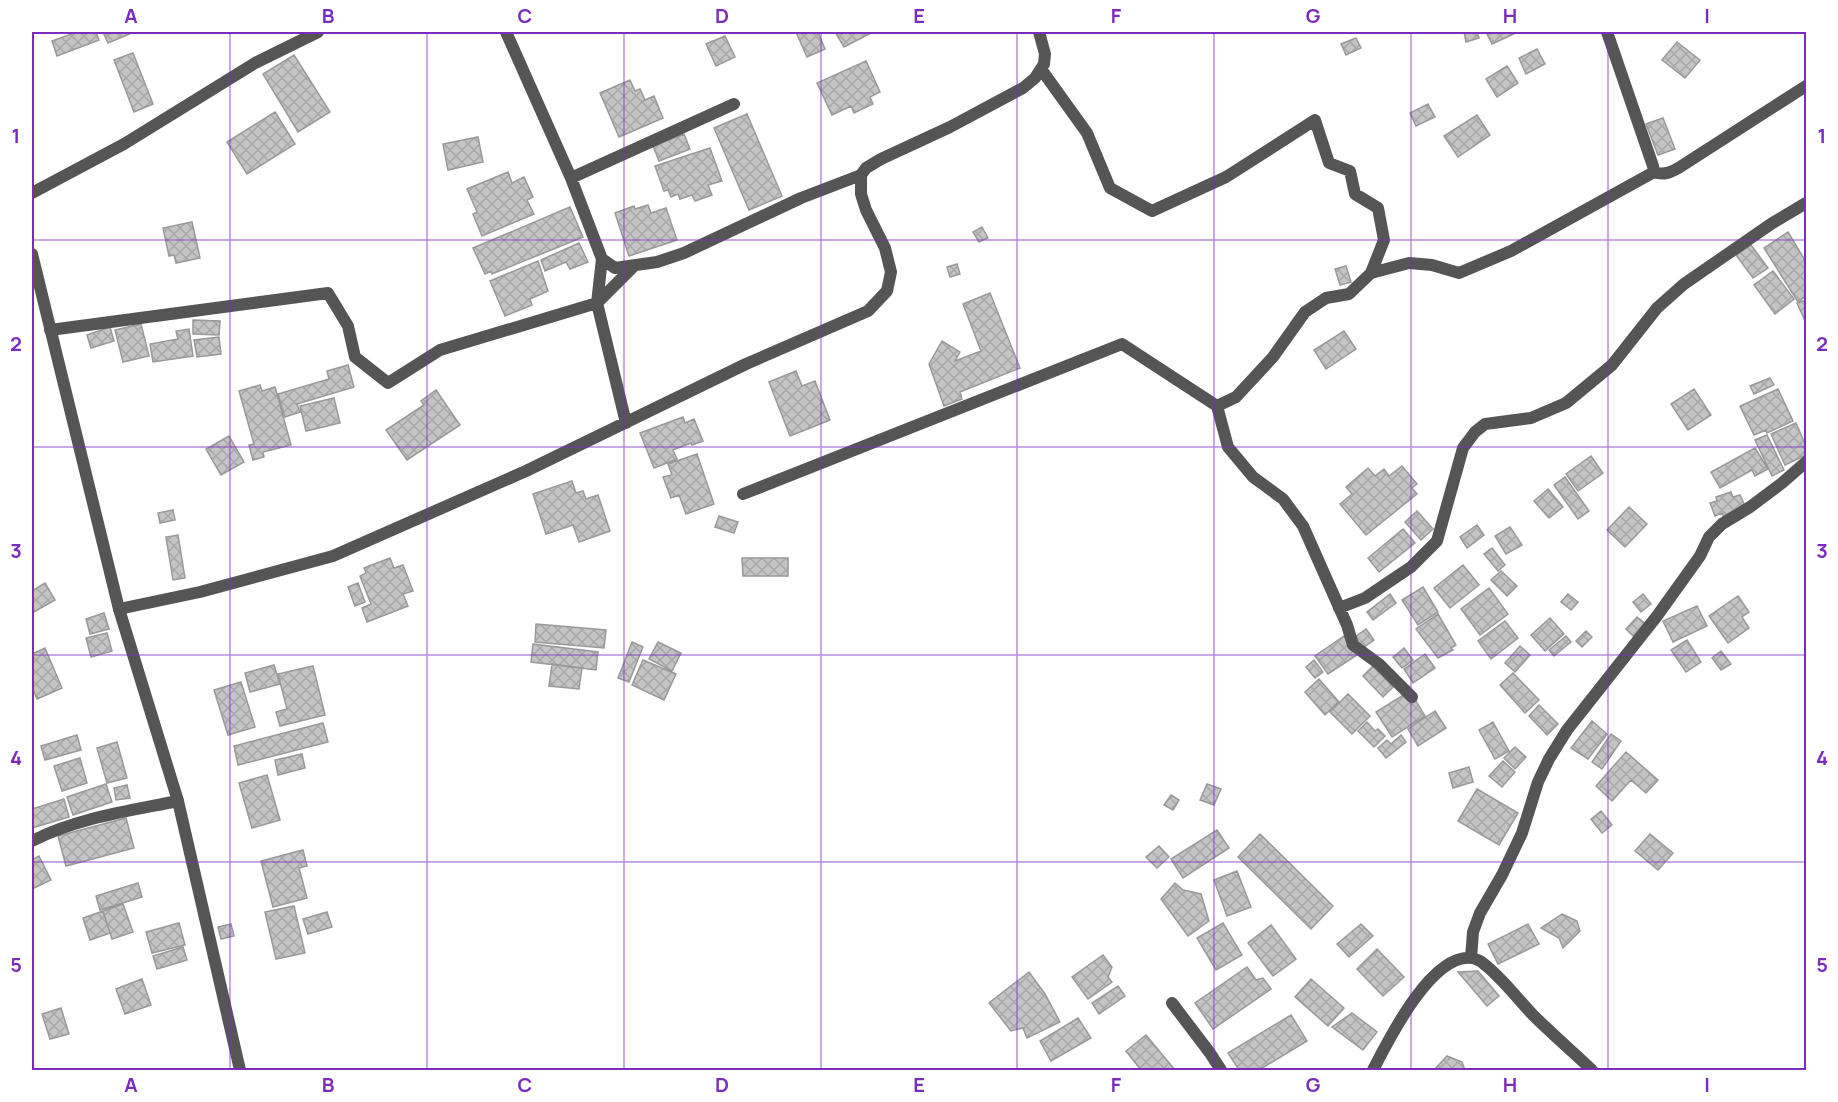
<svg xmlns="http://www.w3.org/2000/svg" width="1838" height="1102" viewBox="0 0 1838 1102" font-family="Manrope,sans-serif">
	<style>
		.building { fill: url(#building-cross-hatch); stroke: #999; stroke-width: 1.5 }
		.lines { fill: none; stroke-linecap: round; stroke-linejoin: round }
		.minor { stroke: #555; stroke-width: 12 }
		.tertiary { stroke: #555; stroke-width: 12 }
		.grid { fill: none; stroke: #7b2cbf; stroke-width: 1.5; stroke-opacity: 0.55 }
		.neatline { fill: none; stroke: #7b2cbf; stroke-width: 2 }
		.grid-label { font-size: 20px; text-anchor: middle; font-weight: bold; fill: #7b2cbf }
	</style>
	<defs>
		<pattern id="building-cross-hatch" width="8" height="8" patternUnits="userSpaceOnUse" patternTransform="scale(1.5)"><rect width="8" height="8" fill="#c4c4c4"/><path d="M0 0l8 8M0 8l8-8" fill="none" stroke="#a7a7a7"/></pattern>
	</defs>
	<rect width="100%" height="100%" fill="#fff"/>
	<path class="building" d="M77,32H96L99,40L57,56L52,41Z
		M103,32H134L108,43Z
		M796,32H818L825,49L807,57Z
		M835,32H873L844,47Z
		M1464,32H1477L1479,38L1466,42Z
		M1486,32H1518L1492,44Z
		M725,36L735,57L716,66L706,44Z
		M1356,38L1361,48L1346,55L1341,44Z
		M1677,42L1700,60L1685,78L1662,60Z
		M1537,49L1545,64L1526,74L1519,58Z
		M133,53L153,104L134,112L114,60Z
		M294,55L330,112L298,132L263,74Z
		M866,61L880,92L870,97L873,104L854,113L851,106L832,115L817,83Z
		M1507,66L1518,83L1497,97L1486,79Z
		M630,80L635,91L640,89L645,100L654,96L663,118L619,137L600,93Z
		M1428,104L1435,117L1416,126L1410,113Z
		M275,112L295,144L247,174L227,142Z
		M747,114L782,196L749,210L714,128Z
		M1477,115L1490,135L1458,157L1444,136Z
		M1663,118L1675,149L1658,155L1646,124Z
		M684,134L690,149L659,161L653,146Z
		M478,137L483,162L448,170L443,144Z
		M710,148L722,181L708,185L712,195L695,201L692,195L680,199L678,194L671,197L668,190L664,191L655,166Z
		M508,172L512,183L524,177L533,197L527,200L534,214L482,236L473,214L477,212L467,189Z
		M648,205L651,213L666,208L677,240L629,256L615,213L634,206L635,209Z
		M570,207L583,237L492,274L491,271L485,274L473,248Z
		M192,222L200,258L176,263L174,255L169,256L163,228Z
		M982,227L988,238L979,242L973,232Z
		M1788,232L1806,262V296L1798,302L1764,248Z
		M579,243L588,262L570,269L566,262L545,271L541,260Z
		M1751,245L1768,268L1753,278L1736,255Z
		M538,261L548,291L530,299L532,305L505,316L490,281Z
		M957,264L960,274L950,277L947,267Z
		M1346,266L1351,282L1340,285L1335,269Z
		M1773,271L1794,299L1775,314L1754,285Z
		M990,293L1020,368L960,392L962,399L944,406L929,364L942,341L960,352L955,361L981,351L963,304Z
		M1806,300V320L1805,321L1797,303Z
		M193,320L220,321L219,335L193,334Z
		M141,324L149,356L123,362L115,330Z
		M110,327L114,341L91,348L87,335Z
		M189,329L193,356L153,362L150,344L178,339L176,331Z
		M1344,331L1356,349L1326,369L1314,350Z
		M219,337L221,354L197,357L194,340Z
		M348,365L354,387L297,404L300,412L285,417L278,394L329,379L327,371Z
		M796,371L802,386L815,381L830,420L790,436L769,382Z
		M1770,378L1774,385L1754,394L1750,386Z
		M260,385L262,391L275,387L291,445L263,452L264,457L253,460L249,445L254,444L239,391Z
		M1694,389L1711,415L1688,430L1671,404Z
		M1778,389L1793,421L1767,433L1766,430L1754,435L1740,406Z
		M436,390L460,425L407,460L386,430L424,405L421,401Z
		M334,398L340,423L306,431L300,406Z
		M683,417L685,423L694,419L703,441L692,445L691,443L673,450L677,459L654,468L640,433Z
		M1796,423L1806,446V455L1785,465L1771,434Z
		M1767,435L1784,470L1772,476L1755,440Z
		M229,436L244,462L221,475L206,449Z
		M1755,448L1768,469L1755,476L1752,470L1720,488L1711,472Z
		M697,454L714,504L686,514L679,495L671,498L663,477L672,475L668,464Z
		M1591,456L1603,473L1578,491L1566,474Z
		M1402,466L1417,484L1412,488L1417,494L1366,535L1340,504L1352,494L1346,487L1368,468L1375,476L1384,469L1389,476Z
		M1565,477L1589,511L1578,519L1554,485Z
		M572,481L576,493L583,491L586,499L598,495L610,531L579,542L573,525L546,534L533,494Z
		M1548,489L1563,507L1549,518L1534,501Z
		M1731,492L1733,497L1740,495L1745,506L1723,516L1722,513L1715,516L1710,503L1717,501L1716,497Z
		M1629,507L1647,524L1625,547L1607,530Z
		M173,510L175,520L160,523L158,513Z
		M1417,511L1433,529L1421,540L1405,522Z
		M719,516L738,522L734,533L715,527Z
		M1477,525L1484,535L1467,548L1460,537Z
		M1510,527L1522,545L1506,554L1495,536Z
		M1403,529L1415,543L1379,572L1368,558Z
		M178,535L185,578L173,580L166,537Z
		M1492,548L1505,565L1498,571L1484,554Z
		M390,558L394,568L403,565L413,591L403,594L408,606L367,622L362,608L371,604L360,576L366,573L364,568Z
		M742,558H788V576H743Z
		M1463,565L1479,585L1450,608L1434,588Z
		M1501,571L1517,586L1507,596L1491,580Z
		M45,583L55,600L34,612L32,609V591Z
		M358,583L365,602L355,606L348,587Z
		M1423,587L1438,612L1418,625L1402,600Z
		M1489,588L1508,614L1480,635L1461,609Z
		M1390,594L1396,603L1373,620L1367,612Z
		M1568,594L1578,602L1571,610L1561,602Z
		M1643,594L1651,604L1641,612L1633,602Z
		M1738,596L1749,612L1742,617L1749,628L1728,643L1709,616Z
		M1697,606L1707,626L1673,642L1663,621Z
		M104,613L109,629L90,634L86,619Z
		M1438,614L1456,645L1451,648L1453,650L1438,658L1416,629Z
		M1637,617L1646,624L1634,637L1626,629Z
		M1550,618L1564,634L1545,651L1531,635Z
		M1505,621L1518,638L1491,659L1478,641Z
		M536,624L606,630L604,648L535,642Z
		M1366,629L1374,640L1363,648L1355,637Z
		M1586,631L1592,637L1582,647L1576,641Z
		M107,633L112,651L91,657L86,638Z
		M1344,636L1357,655L1328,674L1315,656Z
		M1566,636L1571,642L1554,656L1549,650Z
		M1687,640L1701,662L1686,672L1671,650Z
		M632,642L643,647L629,682L618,678Z
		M658,642L681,653L672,671L649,659Z
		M533,644L598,652L596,670L531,662Z
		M1520,646L1530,655L1515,672L1505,663Z
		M45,648L62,688L37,699L32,687V654Z
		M1404,648L1413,660L1402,668L1393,657Z
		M1721,651L1731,664L1721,670L1712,658Z
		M1425,654L1435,668L1413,683L1404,669Z
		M643,660L676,674L664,700L632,685Z
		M1314,660L1323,672L1315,678L1306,667Z
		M552,664L582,668L579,689L549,686Z
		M274,665L280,684L250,692L245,673Z
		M313,666L325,715L280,726L276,712L287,709L278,674Z
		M1373,666L1393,687L1383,697L1363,676Z
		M1513,673L1539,700L1525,713L1500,685Z
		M1319,679L1339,702L1325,715L1305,692Z
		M241,682L255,727L228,735L214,690Z
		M1348,694L1370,716L1352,734L1330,712Z
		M1405,694L1411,704L1416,701L1425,716L1392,737L1376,712Z
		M1539,705L1558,724L1547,735L1529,716Z
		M1435,711L1446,728L1418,746L1408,729Z
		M1592,721L1607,734L1588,759L1571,748Z
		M1367,722L1375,731L1378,729L1385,736L1374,747L1358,731Z
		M1493,722L1509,751L1495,759L1479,730Z
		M323,723L328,742L238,765L234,746Z
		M1611,734L1621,741L1602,769L1592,762Z
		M77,735L81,750L45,760L41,746Z
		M1401,735L1406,742L1386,758L1378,748L1387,740L1391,744Z
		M117,742L127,778L107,783L97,748Z
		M1515,747L1526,757L1515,769L1504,758Z
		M1626,752L1658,780L1646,793L1631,780L1612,801L1596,786Z
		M302,754L305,768L278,775L275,760Z
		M80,758L87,783L62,791L54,766Z
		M1503,761L1515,772L1502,787L1489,776Z
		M1469,767L1473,782L1453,788L1449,773Z
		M267,775L280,820L252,828L239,783Z
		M106,784L112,802L73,815L67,797Z
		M1207,784L1221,789L1214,805L1200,800Z
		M127,785L130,798L116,800L114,788Z
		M1477,789L1518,813L1499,845L1458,821Z
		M1171,795L1179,800L1173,810L1164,805Z
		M64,799L69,817L32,828V809Z
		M1601,811L1612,825L1602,833L1591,819Z
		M126,818L134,848L66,866L58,836Z
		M1217,830L1229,848L1183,878L1171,859Z
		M1260,834L1333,906L1311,929L1238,857Z
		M1650,834L1673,853L1658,870L1635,851Z
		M1159,846L1169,857L1157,868L1146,857Z
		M303,850L307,866L299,868L307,898L273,907L261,861Z
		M39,856L51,880L32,889V860Z
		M1237,871L1251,907L1227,916L1214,880Z
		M138,883L142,897L100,910L96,896Z
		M1175,883L1183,890L1201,894L1209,921L1188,936L1161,899Z
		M123,904L133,932L112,939L103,911Z
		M294,906L305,953L276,959L265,912Z
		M103,911L110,933L90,940L83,918Z
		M327,912L332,927L308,934L303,919Z
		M1562,914L1577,921L1580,931L1563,948L1559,938L1541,928Z
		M179,923L185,945L152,953L146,932Z
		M1223,923L1242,955L1216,970L1197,938Z
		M231,924L234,936L221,939L218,927Z
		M1361,924L1373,936L1349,957L1337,944Z
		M1528,924L1539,944L1498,964L1488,944Z
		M1271,925L1296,959L1273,976L1248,943Z
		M183,947L187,960L157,969L153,956Z
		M1377,949L1404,977L1383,996L1357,969Z
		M1103,955L1112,967L1108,977L1112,982L1088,999L1072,977Z
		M1247,967L1256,980L1263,978L1271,989L1213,1029L1195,1003Z
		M1478,971L1499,996L1487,1006L1458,972Z
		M1029,972L1045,994L1060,1022L1027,1038L1023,1028L1011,1031L989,1003Z
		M142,979L151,1005L125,1014L116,989Z
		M1311,979L1344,1008L1328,1026L1295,997Z
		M1118,986L1125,996L1099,1014L1092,1003Z
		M61,1008L69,1034L50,1039L42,1014Z
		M1352,1013L1377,1032L1363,1050L1332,1027Z
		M1291,1015L1307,1041L1259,1070H1239L1228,1053Z
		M1078,1018L1091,1038L1051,1061L1040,1041Z
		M1146,1035L1175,1070H1141L1126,1051Z
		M1447,1056L1462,1062L1465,1070H1434Z"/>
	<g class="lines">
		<path class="minor" d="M506,32L571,178L602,259L615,268L657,262L684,253L801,198L861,175
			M1607,32L1653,166L1654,172C1664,176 1671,172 1680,167L1806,86
			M1041,69L1087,133L1110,188L1152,211L1226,177L1315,120L1329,163L1350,171L1355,194L1378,208L1384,240L1371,273
			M571,178L734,104
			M32,193L124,144L255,63L318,32
			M602,259L597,303L626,423
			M50,330L328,293L348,326L355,357L388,383L440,350L597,303L635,265
			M743,494L1122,344L1217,406
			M1339,608L1365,598L1411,567L1437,541L1463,448L1475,432L1485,424L1531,418L1566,403L1612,365L1657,308L1684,284L1771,224L1806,203
			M119,609L200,592L333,556L526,471L746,364L868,311L887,291L891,272L885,248L866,210L861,194V175L866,168L881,159L950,127L1023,88L1035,78L1044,64L1045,54L1039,32
			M1412,697L1379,664L1353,645L1347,625L1303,526L1283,499L1253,477L1228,447L1217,406L1236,397L1273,357L1305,312L1326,298L1349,294L1371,273L1409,263L1432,265L1459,273L1511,251L1654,172
			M32,841C77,818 129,811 178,801
			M1471,958L1473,932L1480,913L1502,875L1522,833L1538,782L1549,759L1567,730L1657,616L1700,556L1709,537L1722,524L1750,507L1782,483L1806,462
			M1172,1003L1210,1053L1221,1070
			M1373,1070C1388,1041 1431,953 1472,958C1476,959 1481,961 1484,964C1502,978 1516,997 1532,1014C1551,1033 1572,1051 1592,1070"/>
		<path class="tertiary" d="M32,254L119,609L178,801L240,1070"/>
	</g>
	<path class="grid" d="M230,32V1070M427,32V1070M624,32V1070M821,32V1070M1017,32V1070M1214,32V1070M1411,32V1070M1608,32V1070M32,240H1806M32,447H1806M32,655H1806M32,862H1806"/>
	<rect width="1838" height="1102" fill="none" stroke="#ffffff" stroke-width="66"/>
	<rect x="33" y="33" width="1772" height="1036" class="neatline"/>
	<g class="grid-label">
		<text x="131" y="23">A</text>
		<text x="328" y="23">B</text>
		<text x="525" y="23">C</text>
		<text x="722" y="23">D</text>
		<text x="919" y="23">E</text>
		<text x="1116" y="23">F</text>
		<text x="1313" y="23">G</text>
		<text x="1510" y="23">H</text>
		<text x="1707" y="23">I</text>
		<text x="16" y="143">1</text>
		<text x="1822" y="143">1</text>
		<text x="16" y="351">2</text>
		<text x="1822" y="351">2</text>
		<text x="16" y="558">3</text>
		<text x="1822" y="558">3</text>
		<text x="16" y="765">4</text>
		<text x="1822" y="765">4</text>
		<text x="16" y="972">5</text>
		<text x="1822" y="972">5</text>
		<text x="131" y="1092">A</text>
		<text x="328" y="1092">B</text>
		<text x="525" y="1092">C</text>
		<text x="722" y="1092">D</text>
		<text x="919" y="1092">E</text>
		<text x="1116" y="1092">F</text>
		<text x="1313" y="1092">G</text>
		<text x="1510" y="1092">H</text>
		<text x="1707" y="1092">I</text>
	</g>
</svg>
